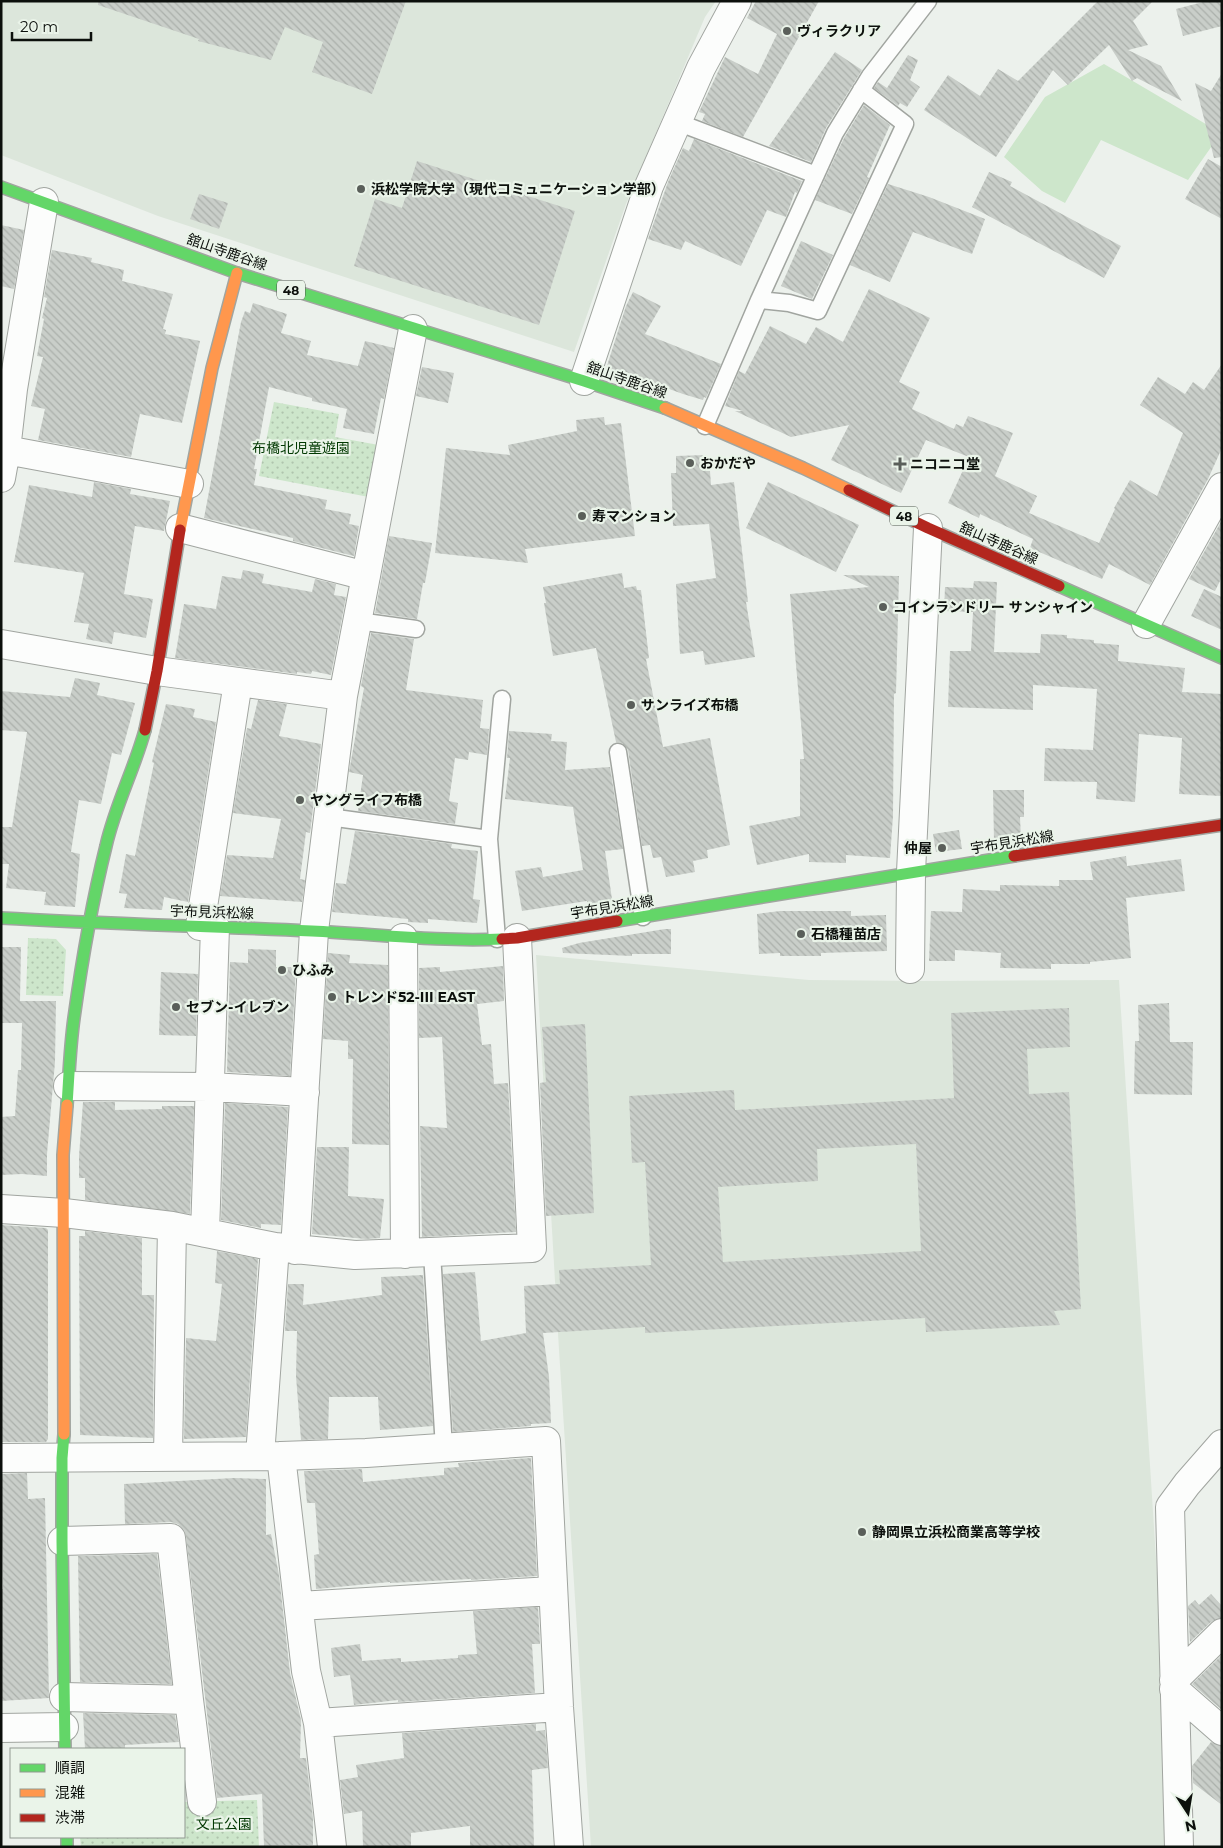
<svg xmlns="http://www.w3.org/2000/svg" width="1223" height="1848" viewBox="0 0 1223 1848" font-family="Montserrat,'Noto Sans JP',sans-serif">
	<style>
		.built { fill: #dce6db }
		.grass { fill: #cde6cb }
		.park { fill: url(#park-dots) }
		.building { fill: url(#building-back-hatch); fill-rule: evenodd }
		.lines { fill: none; stroke-linecap: round; stroke-linejoin: round }
		.lane-casing { stroke: #a1a5a0; stroke-width: 19 }
		.street-casing { stroke: #a1a5a0; stroke-width: 30 }
		.fast-casing { stroke: #a1a5a0; stroke-width: 14 }
		.slow-casing { stroke: #a1a5a0; stroke-width: 14 }
		.jam-casing { stroke: #a1a5a0; stroke-width: 14 }
		.lane { stroke: #fcfdfc; stroke-width: 16 }
		.street { stroke: #fcfdfc; stroke-width: 28 }
		.fast { stroke: #63d668; stroke-width: 11 }
		.slow { stroke: #ff974d; stroke-width: 11 }
		.jam { stroke: #b3261e; stroke-width: 11 }
		.poi-dot { fill: #5a5f5a; stroke: #eaf4e9; stroke-width: 2 }
		.labels { text-anchor: middle; dominant-baseline: central; stroke-width: 4.5; stroke-linejoin: round; paint-order: stroke }
		.shield { fill: #eaf4e9; stroke: #4f544e; stroke-width: 1 }
		.shield-label { font-size: 12px; font-weight: bold; fill: #0c100c }
		.poi-label { font-size: 14px; font-weight: bold; fill: #0c100c; stroke: #eaf4e9; text-anchor: start }
		.street-label { font-size: 14px; fill: #0c100c; stroke: #eaf4e9 }
		.park-label { font-size: 14px; fill: #003801; stroke: #eaf4e9 }
	</style>
	<defs>
		<pattern id="park-dots" width="8" height="8" patternUnits="userSpaceOnUse" patternTransform="scale(1.25)"><rect width="8" height="8" fill="#cde6cb"/><path d="M2 2h.1M6 6h.1" fill="none" stroke="#afc4ad" stroke-width="1.8" stroke-linecap="round"/></pattern>
		<pattern id="building-back-hatch" width="6" height="6" patternUnits="userSpaceOnUse" patternTransform="scale(1.25)"><rect width="6" height="6" fill="#c9cec9"/><path d="M-1 5l2 2M0 0l6 6M5-1l2 2" fill="none" stroke="#abb0ab"/></pattern>
	</defs>
	<rect width="100%" height="100%" fill="#ecf1ec"/>
	<path class="built" d="M1,1H716L705,17L626,204L574,352L158,216L1,155Z
		M536,955L809,980L920,981L1119,980L1164,1684L1169,1847H591L559,1350Z"/>
	<path class="grass" d="M1104,64L1221,133L1188,180L1101,140L1065,203L1042,191L1004,157L1045,97Z"/>
	<path class="park" d="M274,402L339,414L335,437L384,446L374,498L259,476Z
		M28,938L56,939L66,950L63,996L26,995Z
		M257,1800L259,1847H81L80,1837H184V1802Z"/>
	<path class="building" d="M98,1H406L372,94L312,72L323,42L285,27L271,60L198,41L199,39L98,5Z
		M756,1H819L743,137L702,121L705,114L699,112L725,57L758,74L777,34L747,18Z
		M1098,1H1153L1133,21L1148,45L1128,50L1161,66L1182,101L1137,78L1132,81L1109,45L1068,85L1053,70L996,157L924,110L948,75L980,96L998,69L1018,81Z
		M1207,1H1222V26L1183,36L1176,9Z
		M835,52L862,70L826,128L811,162L769,146Z
		M908,55L918,60L910,80L920,87L907,107L900,103L898,106L874,88L878,82L887,88Z
		M1222,73V157L1214,158L1195,83L1211,91Z
		M864,105L890,125L867,177L869,178L852,214L815,200L844,138Z
		M694,139L802,181L797,193L795,192L786,217L767,210L741,266L685,241L681,250L648,239L668,182L683,148L689,151Z
		M1208,159L1222,167V219L1185,199Z
		M417,161L575,211L539,325L354,266L375,199L402,208Z
		M989,172L1012,182L1010,186L1121,246L1104,278L972,207Z
		M888,184L929,197L985,219L972,254L913,232L890,282L850,265Z
		M199,194L228,203L219,229L190,219Z
		M1,225L24,230L14,289L1,286Z
		M801,241L833,255L812,299L781,286Z
		M52,250L92,258L91,262L124,270L122,281L173,294L163,329L166,330L165,334L200,341L182,423L140,414L131,457L38,440L45,409L31,406L43,357L37,356L44,319L42,318L47,298L44,297Z
		M869,289L930,318L899,382L920,392L912,409L954,429L956,424L963,427L968,416L1013,433L995,476L1037,496L1029,513L1099,543L1115,509L1114,508L1130,480L1157,496L1183,433L1140,405L1158,377L1185,394L1193,382L1204,390L1222,364V448L1208,479L1150,585L1109,564L1102,579L1030,548L1033,539L980,514L979,518L948,503L969,457L926,440L901,493L831,460L849,425L791,437L735,411H743L725,406L739,371L745,374L770,326L806,344L816,327L843,342Z
		M633,292L661,306L645,334L721,364L706,398L704,397L703,400L683,394L647,381L646,384L605,372L626,306Z
		M253,303L287,314L281,333L311,341L307,355L358,366L365,341L394,348L384,399L381,398L374,434L343,428L347,409L312,401V398L269,387L254,469H257L254,485L327,500L325,509L351,514L349,524L359,526L354,556L293,541V538L204,518L241,322L245,311L250,313Z
		M422,367L454,373L448,403L416,396Z
		M604,417L605,425L621,423L635,536L525,549L528,563L435,553L446,448L510,455L508,445L577,431L576,420Z
		M705,455L706,471H710L711,485L734,482L748,602H746L755,657L705,665L703,651L680,654L676,584L716,578L709,524L673,526L671,473H676V456Z
		M94,482L131,489L130,494L170,501L164,531L135,526L124,594L153,599L146,638L114,632L112,644L86,639L89,624L74,622L84,573L14,562L29,485L92,497Z
		M768,482L859,525L836,572L746,528Z
		M1222,520V577L1215,591L1189,579Z
		M389,536L432,543L425,583H423L417,619L375,613Z
		M243,570L264,574L262,583L312,592L315,579L336,584L334,595L346,597L331,675L312,671L311,674L297,672V674L175,658L184,604L216,609L222,576L241,579Z
		M622,573L624,588L636,586L637,590H641L649,658L646,659L663,747L710,738L730,845L707,850L708,858L693,861L695,872L666,877L661,857L653,858L650,845L642,846L628,750L622,743L616,742L596,648L553,656L544,603H546L543,587Z
		M843,575L899,576L896,693L894,694L893,816L890,858L846,855V863L809,862V854L757,865L749,826L800,816V759H804L790,594L869,587Z
		M974,581L997,582L994,652L1040,653L1041,634L1067,635V638L1094,640V643L1119,645L1118,661L1185,668L1182,692L1222,694V796L1179,794L1182,738L1139,734L1135,802L1096,799L1097,782L1044,781L1045,748L1093,750L1097,689L1033,685V710L948,707L950,651H971L973,612L944,611L945,587L973,588Z
		M1204,589L1222,597V630L1191,616Z
		M371,633L414,639L406,690L483,700L480,728L489,729L487,755L469,752L468,760L455,758L449,801L458,803L455,824L358,811L363,775L349,772L364,688L361,686Z
		M75,678L100,683L97,695L135,703L121,755L112,753L101,804L79,800L71,852L80,854L75,907L44,905L46,892L6,888L9,864H1V827H12L27,732L1,730V691L70,697Z
		M258,700L287,704L279,736L321,744L310,833L306,832L300,879L305,880L302,902L220,896L227,855L273,858L281,819L233,813L247,728L251,729Z
		M166,704L195,709L193,717L216,722L188,902L164,897L162,910L124,908L127,894L119,893L126,854L135,856L154,763L152,762Z
		M509,731L552,734L551,741L567,742L565,770L610,767L623,849L605,851L613,906L588,910L587,901L522,911L515,871L541,867L543,877L583,870L573,807L505,799L510,758H507Z
		M993,790H1024V817H1020L1021,840L994,841Z
		M959,830L962,849L936,852L933,834Z
		M355,831L452,844L451,848L478,851L473,899L480,900L477,923L428,919V923L408,922V919L332,912L336,883L346,884Z
		M1126,856L1127,866L1181,859L1185,891L1126,898L1131,958L1090,962V964H1051V969L1000,968L1001,953L955,950V961H929L931,911L962,912L963,889L1000,891V885L1059,886V880H1093L1090,862Z
		M780,911H851V916L886,915L887,951L821,953V956H780V953L759,954L757,914Z
		M665,929H671V954H632V956L563,953L562,948L579,943Z
		M1,947H21L20,1001H56L55,1062L47,1154V1176L22,1174L1,1175V1117L15,1116L18,1070H21L22,1023H1Z
		M248,949L276,950V967H296L290,1076L227,1072L230,962L248,963Z
		M328,953L350,955L349,963L388,965L389,1145L352,1144L353,1059H348V1041L323,1039Z
		M503,966L504,1001L477,1004L482,1045L491,1044L494,1084L508,1083L516,1232L422,1237L420,1126L447,1128L442,1037L419,1038V968L440,967V972Z
		M161,972L198,974L196,1036L159,1035Z
		M1169,1003L1170,1042H1193L1192,1095L1134,1094L1135,1041H1139L1138,1005Z
		M1069,1008L1070,1047L1027,1049L1029,1094L1069,1092L1081,1309L1054,1311L1060,1325L926,1332L925,1318L645,1333V1327L543,1333L549,1377L551,1423L531,1424V1426L453,1432L443,1274L475,1272L481,1341L526,1333L524,1286L560,1284L559,1270L651,1265L645,1162L632,1163L629,1096L734,1090L735,1110L954,1098L951,1013ZM916,1144L921,1251L723,1262L718,1187L818,1181L817,1149Z
		M585,1024L594,1213L546,1216L540,1083L546,1082L542,1027Z
		M83,1102H115V1110L162,1109V1106H194L190,1214L85,1200V1178H79V1156Z
		M225,1103L288,1107L281,1225L261,1224V1228L221,1220Z
		M317,1147H349L348,1196L384,1199L380,1238L366,1239L312,1234Z
		M1,1225L46,1228L48,1230V1439L46,1442H1Z
		M85,1231L142,1238V1295H154L153,1438L80,1435L79,1236H85Z
		M217,1251L258,1259L246,1437L184,1439L186,1338L216,1341L222,1284L215,1283Z
		M423,1275L433,1426L380,1430L378,1397H329L328,1439L301,1440L296,1376L297,1331H285L288,1284H304L303,1305L382,1295L381,1277Z
		M531,1458L537,1576L471,1580V1579L390,1583V1582L316,1589L314,1555L319,1554L315,1503H307L304,1471L362,1469L363,1482L444,1475V1468L459,1467L458,1463Z
		M27,1473L28,1499L45,1498L49,1698L1,1701V1589H3L1,1474Z
		M234,1478L266,1479V1535L271,1534L279,1575L290,1673L301,1720L300,1758H306L313,1818V1845L264,1846L262,1794L217,1798L186,1536L184,1530L178,1524L171,1522L125,1524L124,1484Z
		M157,1554L172,1684L80,1682L78,1556Z
		M1211,1594L1222,1606V1618L1211,1622L1190,1642L1188,1606L1195,1600L1199,1605Z
		M538,1607L540,1644H532L535,1693L398,1702V1700L354,1705L350,1675L334,1677L331,1648L360,1644L362,1661L401,1658V1662L458,1658V1655L477,1654L473,1611Z
		M1222,1655V1710L1192,1684Z
		M83,1713L175,1715L179,1742L125,1745V1749H85Z
		M536,1724V1731L545,1730L548,1768L532,1770L534,1846H470V1826L411,1833V1847H363L362,1811L344,1814L340,1780L358,1777L356,1765L404,1758L402,1733Z
		M1211,1742L1222,1746V1805L1193,1783L1192,1766Z"/>
	<g class="lines">
		<g class="lane-casing">
			<path id="lane" d="M677,122L816,175
				M759,300L789,303L818,311L905,124L861,90
				M705,426L759,300L835,133L870,76L928,1
				M358,621L416,629
				M618,752L643,917
				M329,817L489,839
				M497,939L489,839L502,699
				M432,1253L444,1448"/>
		</g>
		<g class="street-casing">
			<path id="street" d="M584,381L649,186L701,68L737,1
				M6,450L189,484
				M1,478L6,450L13,389L44,202
				M180,528L366,576
				M1146,624L1222,487
				M1,644L157,671L343,696
				M200,926L238,682
				M403,938L405,1254
				M910,969L911,872L928,528
				M68,1086L210,1087L305,1092
				M1,1209L64,1213L172,1226L275,1247L355,1255L532,1248L517,938
				M205,1233L215,927
				M295,1250L314,931L343,696L413,329
				M168,1456L172,1226
				M260,1456L275,1247
				M281,1456L306,1671L318,1723L332,1847
				M1,1458L281,1456L366,1453L546,1441L559,1707L569,1847
				M62,1541L171,1538L189,1700L64,1697
				M299,1606L552,1591
				M1174,1680L1222,1633
				M1174,1689L1222,1731
				M189,1700L202,1802
				M318,1723L559,1707
				M1,1728L64,1727
				M1179,1847L1170,1507L1187,1484L1222,1444"/>
		</g>
		<g class="fast-casing">
			<path id="fast" d="M1,187L237,273L584,381L665,408
				M1059,586L1222,658
				M1,918C105,924 208,926 312,931C375,934 438,942 502,939
				M617,921L1014,856
				M67,1105C69,1076 70,1047 74,1018C82,960 92,902 106,846C115,806 134,770 145,730
				M64,1434L62,1458V1541L65,1749
				M67,1837V1847"/>
		</g>
		<g class="slow-casing">
			<path id="slow" d="M665,408L803,468L849,490
				M180,530L212,368L237,273
				M64,1434L63,1155L67,1105"/>
		</g>
		<g class="jam-casing">
			<path id="jam" d="M849,490L928,528L1059,586
				M145,730L157,671L180,530
				M1014,856L1222,825
				M502,939L517,938L617,921"/>
		</g>
		<use href="#lane" class="lane"/>
		<use href="#street" class="street"/>
		<use href="#fast" class="fast"/>
		<use href="#slow" class="slow"/>
		<use href="#jam" class="jam"/>
	</g>
	<g class="poi-dot">
		<circle cx="787" cy="31" r="5"/>
		<circle cx="361" cy="189" r="5"/>
		<circle cx="690" cy="463" r="5"/>
		<path d="M897.5 456.5h5v5h5v5h-5v5h-5v-5h-5v-5h5z"/>
		<circle cx="582" cy="516" r="5"/>
		<circle cx="883" cy="607" r="5"/>
		<circle cx="631" cy="705" r="5"/>
		<circle cx="300" cy="800" r="5"/>
		<circle cx="942" cy="848" r="5"/>
		<circle cx="801" cy="934" r="5"/>
		<circle cx="282" cy="970" r="5"/>
		<circle cx="332" cy="997" r="5"/>
		<circle cx="176" cy="1007" r="5"/>
		<circle cx="862" cy="1532" r="5"/>
	</g>
	<g class="labels">
		<g class="shield">
			<rect x="277" y="280.5" width="28" height="19" rx="4"/>
			<rect x="890" y="506.5" width="28" height="19" rx="4"/>
		</g>
		<g class="shield-label">
			<text x="291" y="290">48</text>
			<text x="904" y="516">48</text>
		</g>
		<g class="poi-label">
			<text x="797" y="31">ヴィラクリア</text>
			<text x="371" y="189">浜松学院大学（現代コミュニケーション学部）</text>
			<text x="700" y="463">おかだや</text>
			<text x="910" y="464">ニコニコ堂</text>
			<text x="592" y="516">寿マンション</text>
			<text x="893" y="607">コインランドリー サンシャイン</text>
			<text x="641" y="705">サンライズ布橋</text>
			<text x="310" y="800">ヤングライフ布橋</text>
			<text x="932" y="848" text-anchor="end">仲屋</text>
			<text x="811" y="934">石橋種苗店</text>
			<text x="292" y="970">ひふみ</text>
			<text x="342" y="997">トレンド52-III EAST</text>
			<text x="186" y="1007">セブン-イレブン</text>
			<text x="872" y="1532">静岡県立浜松商業高等学校</text>
		</g>
		<g class="street-label">
			<text transform="translate(227 252) rotate(19)">舘山寺鹿谷線</text>
			<text transform="translate(627 380) rotate(19)">舘山寺鹿谷線</text>
			<text transform="translate(999 543) rotate(24)">舘山寺鹿谷線</text>
			<text transform="translate(1012 842) rotate(-9)">宇布見浜松線</text>
			<text transform="translate(612 907) rotate(-9)">宇布見浜松線</text>
			<text transform="translate(212 912) rotate(2)">宇布見浜松線</text>
		</g>
		<g class="park-label">
			<text x="301" y="448">布橋北児童遊園</text>
			<text x="224" y="1824">文丘公園</text>
		</g>
	</g>
	<rect width="1223" height="1848" fill="none" stroke="#0c100c" stroke-width="5"/>
	<rect x="10" y="1748" width="175" height="90" fill="#eaf4e9" stroke="#919991"/>
	<rect x="20" y="1764" width="25" height="8" fill="#63d668" stroke="#919991"/>
	<text x="55" y="1773" font-size="15" fill="#0c100c">順調</text>
	<rect x="20" y="1789" width="25" height="8" fill="#ff974d" stroke="#919991"/>
	<text x="55" y="1798" font-size="15" fill="#0c100c">混雑</text>
	<rect x="20" y="1814" width="25" height="8" fill="#b3261e" stroke="#919991"/>
	<text x="55" y="1823" font-size="15" fill="#0c100c">渋滞</text>
	<g transform="translate(1188 1813) rotate(168)" stroke="#eaf4e9" stroke-width="4" paint-order="stroke">
	<path d="M0-4L9 19L0 12L-9 19Z" fill="#0c100c"/>
	<text y="-8" font-size="14" font-weight="bold" text-anchor="middle" fill="#0c100c">N</text>
	</g>
	<path d="M12 32v8h79v-8" fill="none" stroke="#0c100c" stroke-width="2.5"/>
	<text x="20" y="32" font-size="15" fill="#0c100c" stroke="#eaf4e9" stroke-width="4" paint-order="stroke">20 m</text>
</svg>
